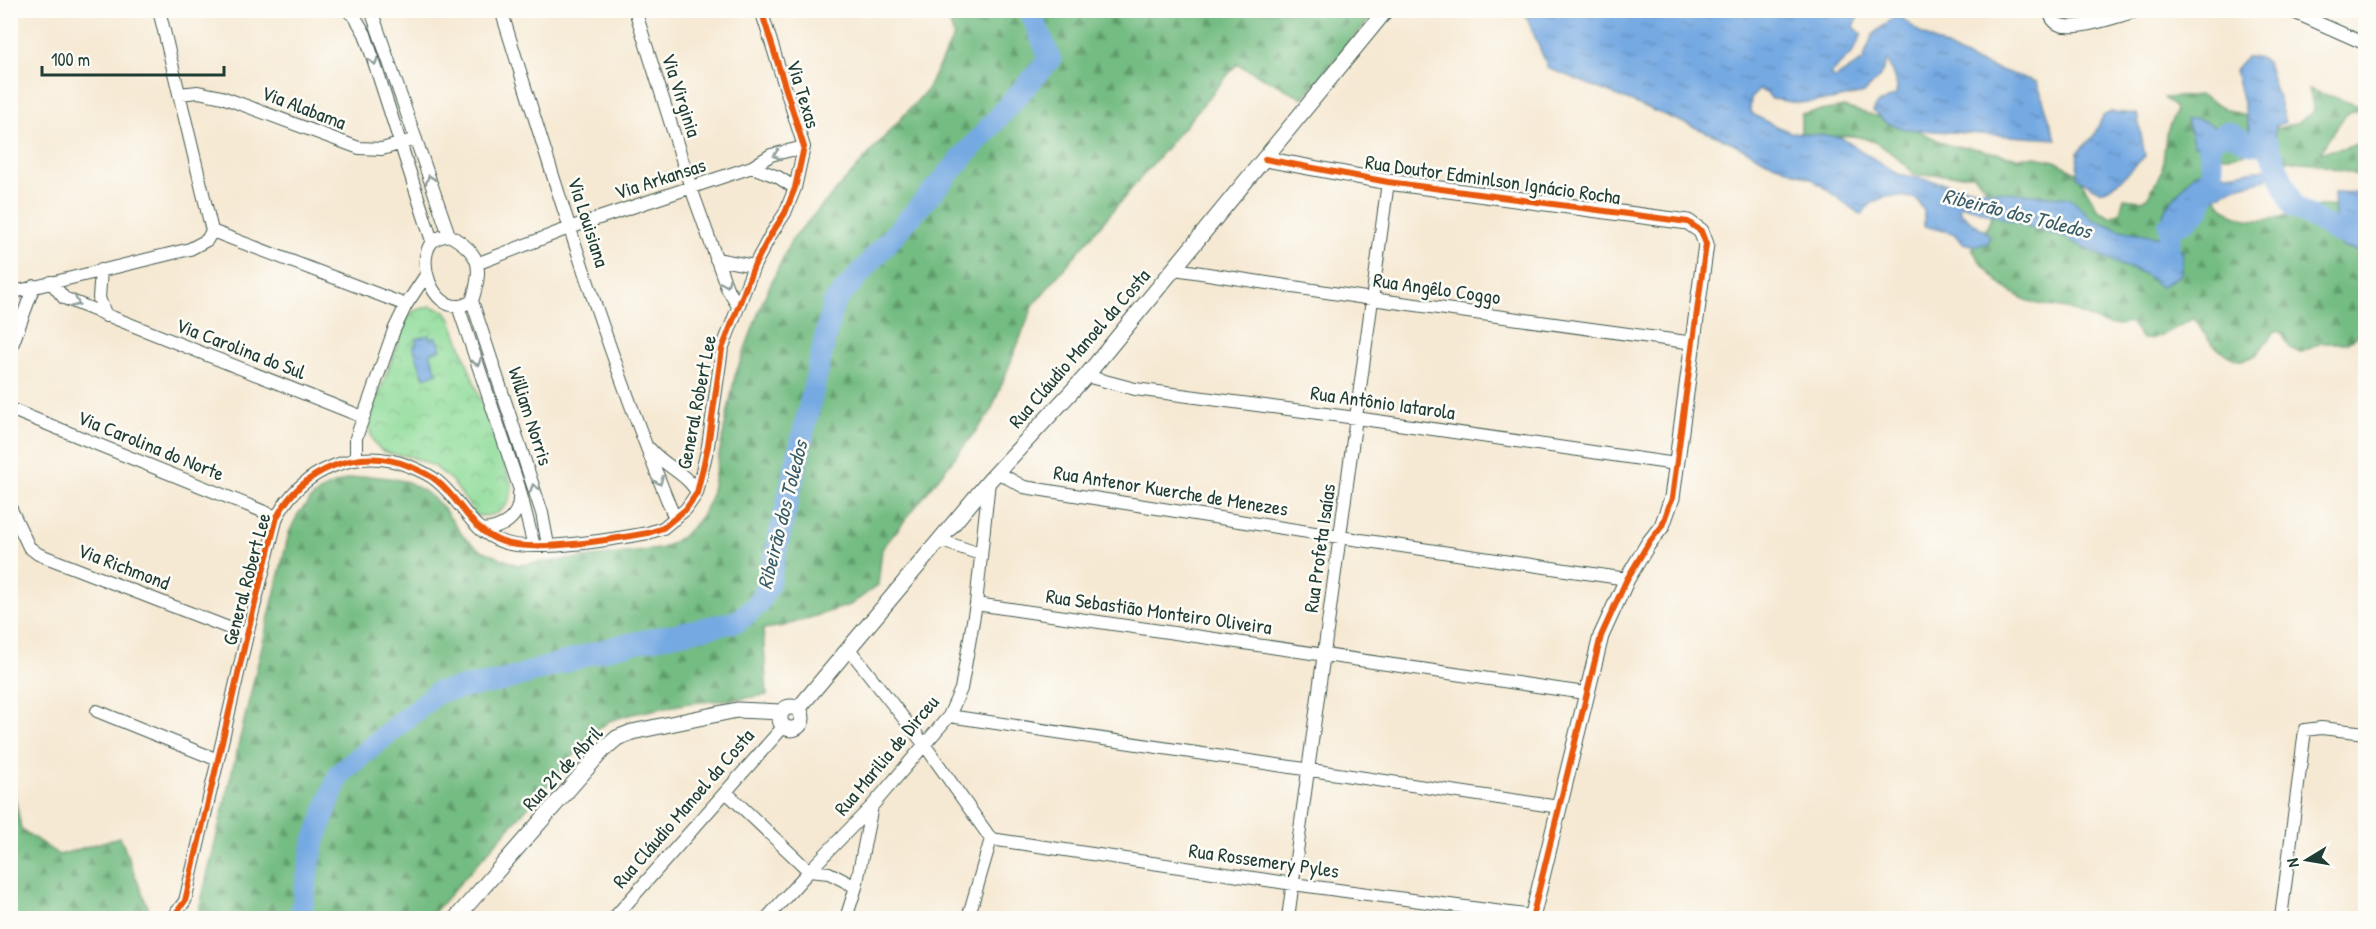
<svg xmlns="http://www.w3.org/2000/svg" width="2376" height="929" viewBox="0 0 2376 929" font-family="'Patrick Hand',sans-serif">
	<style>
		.forest { fill: url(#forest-firs); stroke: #497c5b; stroke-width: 1.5 }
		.park { fill: url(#park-crowns); stroke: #578c67; stroke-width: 1.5 }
		.water { fill: url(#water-ripples); stroke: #4a738b; stroke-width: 1.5 }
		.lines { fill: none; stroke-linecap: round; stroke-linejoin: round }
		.river { stroke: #74a9e2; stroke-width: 22 }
		.minor-casing { stroke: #3f574c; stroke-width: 14 }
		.tertiary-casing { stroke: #3f574c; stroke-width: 17 }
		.minor { stroke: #fff; stroke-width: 12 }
		.tertiary { stroke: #fff; stroke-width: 15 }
		.cycleway-casing { stroke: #fdfcf7; stroke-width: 10 }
		.cycleway { stroke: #e8590c; stroke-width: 6 }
		.oneway { stroke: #8f9e9a }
		.labels { text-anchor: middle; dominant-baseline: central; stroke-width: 5; stroke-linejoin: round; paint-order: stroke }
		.street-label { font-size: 20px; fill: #1f3d34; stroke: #fdfcf7 }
		.water-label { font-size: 21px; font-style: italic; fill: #395d68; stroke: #fdfcf7 }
	</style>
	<defs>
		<pattern id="forest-firs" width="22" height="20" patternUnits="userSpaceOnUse" patternTransform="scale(1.5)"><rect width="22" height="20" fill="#73bc82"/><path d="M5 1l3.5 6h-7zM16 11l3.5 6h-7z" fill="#5e9a6b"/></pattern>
		<pattern id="park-crowns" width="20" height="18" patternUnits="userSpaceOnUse" patternTransform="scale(1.5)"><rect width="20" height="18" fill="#8fdc9a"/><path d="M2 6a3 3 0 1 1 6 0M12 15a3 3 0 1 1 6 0" fill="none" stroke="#74b47e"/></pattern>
		<pattern id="water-ripples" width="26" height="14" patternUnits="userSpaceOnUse" patternTransform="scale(1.5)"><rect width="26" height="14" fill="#74a9e2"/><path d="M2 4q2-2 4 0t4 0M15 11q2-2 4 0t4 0" fill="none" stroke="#5f8bb8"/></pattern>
	</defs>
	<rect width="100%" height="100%" fill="#fdfcf7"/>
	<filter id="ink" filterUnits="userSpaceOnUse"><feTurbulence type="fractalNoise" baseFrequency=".0167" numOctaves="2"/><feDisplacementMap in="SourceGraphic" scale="12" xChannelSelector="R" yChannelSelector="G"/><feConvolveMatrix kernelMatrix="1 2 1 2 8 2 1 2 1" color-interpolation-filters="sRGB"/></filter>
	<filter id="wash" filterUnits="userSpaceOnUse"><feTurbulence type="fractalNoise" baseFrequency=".008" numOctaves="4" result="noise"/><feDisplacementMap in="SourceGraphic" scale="24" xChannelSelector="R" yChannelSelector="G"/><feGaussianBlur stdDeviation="1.35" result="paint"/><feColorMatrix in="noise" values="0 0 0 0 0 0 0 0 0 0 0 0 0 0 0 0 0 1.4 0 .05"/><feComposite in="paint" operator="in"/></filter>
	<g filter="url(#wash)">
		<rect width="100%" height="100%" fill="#f6e9d3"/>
		<path class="forest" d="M946,11H1377L1303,98L1237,64L1034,304L990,413L882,549L878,585L850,605L784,626L763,629L767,695L738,699L689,703L632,714L609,721L592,735L429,918H197L289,533L298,514L313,497L327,487L348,479L369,476L390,478L408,482L426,492L441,505L463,536L479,549L517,565L645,551L663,548L682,537L698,521L710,500L735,376L764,298L792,239L926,91L954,36Z
			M2309,89L2365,108C2359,109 2350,111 2346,115C2342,119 2322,148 2321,152L2358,145L2365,148V177L2313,163L2272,159L2253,152L2231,156H2209C2208,205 2231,229 2281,217C2294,213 2306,207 2321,206C2337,205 2350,211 2366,217L2365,344L2360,334L2347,343H2321L2300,353L2290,348L2281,332L2275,331L2256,355L2242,361C2219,355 2205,337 2194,318C2178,326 2160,340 2142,339L2131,323C2099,329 2100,320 2074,311C2062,307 2050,307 2038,304C2008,296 1988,275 1972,249C1986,233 1999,213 1987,190C1984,185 1978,180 1974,175H1915C1895,154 1873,134 1842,136C1821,138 1822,141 1801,133V114L1844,107L1906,125L1950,146L1968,147L2014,157H2036L2055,161L2076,172L2097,208L2111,217L2120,212L2124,198L2142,200L2147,198L2162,171L2166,134L2175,112L2174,107L2164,98L2201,95L2226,109L2245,116L2262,128H2280L2298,122L2314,111Z
			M11,777L21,829L59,855L120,837L152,918H11Z"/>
		<path class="park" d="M430,306L445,311L451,319L512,486C512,507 496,519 476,515L452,481L434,466L412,457L387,453L381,450C371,441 368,431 370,418L407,319L414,311Z"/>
		<path class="water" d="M1524,11H1860L1854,27L1862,34L1853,52L1830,74L1834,79L1863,60L1872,36L1897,14L1922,34L1973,61L2037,82L2056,139L1905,129L1886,122L1873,111L1877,104L1896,95L1897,86L1888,60L1879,78L1864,93L1831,100L1798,103L1772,99L1767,93L1759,90L1751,98L1750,110L1754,115L1773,125L1790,132L1840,137L1897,174L1974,189L2071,198L2091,218L2120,230L2170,238L2183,252L2181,274L2161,287L2144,274L2123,266L2065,238L1961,205L1959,210C1967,221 1981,226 1990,236L1988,243L1976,246L1963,243L1953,233L1924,226V211L1917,199C1894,194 1875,194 1861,215L1812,179L1767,161L1731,142L1548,68Z
			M2246,57H2258L2267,62L2285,122L2276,126L2274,137L2268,145L2253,144L2235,70Z
			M2111,112L2137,114L2145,156C2136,164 2112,193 2099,190C2092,188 2083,181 2077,177L2078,152L2093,137L2103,116Z
			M2197,118L2227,132L2223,137L2214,140L2216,147L2194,145L2186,120Z
			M2265,169L2271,173L2266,180C2247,184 2229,188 2213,199C2197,211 2189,221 2169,226L2163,214L2167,206L2195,173L2213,170L2227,174Z
			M2365,192V252L2341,247L2335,219L2334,193Z
			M429,335L430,339L437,337L441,349L430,353L437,373L424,378L413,346L417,344L416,339Z"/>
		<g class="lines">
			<path class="river" d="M2149,247L2163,250L2169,246L2171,229L2169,226L2184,222L2199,210L2213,170L2209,146L2214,139L2227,132L2253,144L2268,145L2293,206L2338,233L2366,231
				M300,918L313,845L339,774L438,692L502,681L614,647L738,621L757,605L768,586L833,304L1050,59L1030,10"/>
		</g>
	</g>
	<g filter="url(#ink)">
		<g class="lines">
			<g class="minor-casing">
				<path id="minor" d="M159,10L212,231
					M347,10L355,17L365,34L432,241
					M371,10L449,235
					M501,10C554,181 607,353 675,519
					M635,10L691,188L727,288L738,306
					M2049,10C2050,17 2054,23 2060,25C2078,31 2121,15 2140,10
					M2289,10L2366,44
					M179,94L198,92L222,97L359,148L382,149L416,139
					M752,167L778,177L795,188
					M212,231L406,305
					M449,235C481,253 483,267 472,301C468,303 463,306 459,306C432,308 416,261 432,242C436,238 443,236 449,235Z
					M716,259L754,266
					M479,263L569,228L752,167L771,155L804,147
					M1175,269L1372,299L1694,343
					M101,270L99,298L106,316
					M51,282L64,298L363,417
					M10,293L190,249L207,240L212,231
					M472,301L542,513L548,545
					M458,306L519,487L534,546
					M10,351L34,286
					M1086,376L1135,389L1356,418L1676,464
					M10,409L277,517
					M650,449C663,465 689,475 697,493
					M356,459V438L394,330L406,305L426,275
					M997,472L1024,487L1340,537L1627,579
					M10,507L29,547L38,554L247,635
					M481,530C502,529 521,518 519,494
					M939,540L980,554
					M976,604L1585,693
					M849,649L924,744L991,839L968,918
					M97,711L218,760
					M949,716L1559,807
					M726,792L809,871L829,873L856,887
					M991,839L1293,884L1532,916
					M176,913L185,901L247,635L277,517C302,469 358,446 409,466C419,470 429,474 437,481C462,501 470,531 503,542C533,553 615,539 648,533L663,528L686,509L697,493L708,446L722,349L754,266L770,236L785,213L795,188L804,147L761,10
					M614,918L784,726
					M767,918L809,871L872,806L949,716L961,689L976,604L989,481
					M846,918L856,887L872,806
					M1288,918L1388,182
					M2281,918L2305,730L2321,728L2366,733"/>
			</g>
			<g class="tertiary-casing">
				<path id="tertiary" d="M1265,159L1388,182L1688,222L1701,231L1706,244L1672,498L1662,526L1648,544L1627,579L1601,636L1532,918
					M780 718a11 11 0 1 1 22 0a11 11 0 1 1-22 0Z
					M798,709L989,481L1086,376L1386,10
					M456,918L603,750L617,738L632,732L737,710L781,712"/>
			</g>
			<use href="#minor" class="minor"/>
			<use href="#tertiary" class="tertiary"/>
			<g class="cycleway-casing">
				<path id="cycleway" d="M1265,159L1388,182L1688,222L1701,231L1706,244L1672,498L1662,526L1648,544L1627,579L1601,636L1532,918
					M176,913L185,901L247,635L277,517C302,469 358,446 409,466C419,470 429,474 437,481C462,501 470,531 503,542C533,553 615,539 648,533L663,528L686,509L697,493L708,446L722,349L754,266L770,236L785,213L795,188L804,147L761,10"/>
			</g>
			<use href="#cycleway" class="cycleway"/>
		</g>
		<defs><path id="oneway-chevron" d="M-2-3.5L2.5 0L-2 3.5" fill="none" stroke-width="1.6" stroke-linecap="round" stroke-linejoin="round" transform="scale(1.5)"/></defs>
		<g class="oneway">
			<use href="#oneway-chevron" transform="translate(374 61) rotate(72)"/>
			<use href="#oneway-chevron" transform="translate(777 155) rotate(162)"/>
			<use href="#oneway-chevron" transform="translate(430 179) rotate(-109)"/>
			<use href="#oneway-chevron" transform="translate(726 283) rotate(67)"/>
			<use href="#oneway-chevron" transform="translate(76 303) rotate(23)"/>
			<use href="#oneway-chevron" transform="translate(477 362) rotate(71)"/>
			<use href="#oneway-chevron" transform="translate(659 481) rotate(68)"/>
			<use href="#oneway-chevron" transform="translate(534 488) rotate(-108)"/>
		</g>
	</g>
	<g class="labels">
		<g class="street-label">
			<text transform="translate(804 94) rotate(73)">Via Texas</text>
			<text transform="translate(682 95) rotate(72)">Via Virginia</text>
			<text transform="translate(304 107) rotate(21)">Via Alabama</text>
			<text transform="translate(660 178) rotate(-18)">Via Arkansas</text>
			<text transform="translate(1493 179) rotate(8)">Rua Doutor Edminlson Ignácio Rocha</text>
			<text transform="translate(589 222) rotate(72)">Via Louisiana</text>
			<text transform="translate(1437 288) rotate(8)">Rua Angêlo Coggo</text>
			<text transform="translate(241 348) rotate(21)">Via Carolina do Sul</text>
			<text transform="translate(1079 348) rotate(-49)">Rua Cláudio Manoel da Costa</text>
			<text transform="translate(696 402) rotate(-79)">General Robert Lee</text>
			<text transform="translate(1383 402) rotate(8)">Rua Antônio Iatarola</text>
			<text transform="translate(531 416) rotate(72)">William Norris</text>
			<text transform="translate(151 445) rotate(22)">Via Carolina do Norte</text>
			<text transform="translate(1171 490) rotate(9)">Rua Antenor Kuerche de Menezes</text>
			<text transform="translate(1319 548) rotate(-82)">Rua Profeta Isaías</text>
			<text transform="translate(124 566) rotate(21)">Via Richmond</text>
			<text transform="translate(246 579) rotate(-75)">General Robert Lee</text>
			<text transform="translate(1159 611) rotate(8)">Rua Sebastião Monteiro Oliveira</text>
			<text transform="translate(886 755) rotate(-50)">Rua Marilia de Dirceu</text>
			<text transform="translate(562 768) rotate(-47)">Rua 21 de Abril</text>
			<text transform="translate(683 808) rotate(-49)">Rua Cláudio Manoel da Costa</text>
			<text transform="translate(1264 860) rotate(8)">Rua Rossemery Pyles</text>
		</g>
		<g class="water-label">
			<text transform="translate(2017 213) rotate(14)">Ribeirão dos Toledos</text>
			<text transform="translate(782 515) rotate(-76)">Ribeirão dos Toledos</text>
		</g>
	</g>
	<rect width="2376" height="929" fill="none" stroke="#fdfcf7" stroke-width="36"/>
	<g transform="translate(2307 860) rotate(259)" stroke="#fdfcf7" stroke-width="4.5" paint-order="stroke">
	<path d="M0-4.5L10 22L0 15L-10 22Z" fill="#1f3d34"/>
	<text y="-9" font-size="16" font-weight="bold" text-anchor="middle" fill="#1f3d34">N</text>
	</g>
	<path d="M42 66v9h182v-9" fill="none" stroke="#1f3d34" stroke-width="3"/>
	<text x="51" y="66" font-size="18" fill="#1f3d34" stroke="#fdfcf7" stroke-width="4.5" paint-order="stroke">100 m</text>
</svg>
